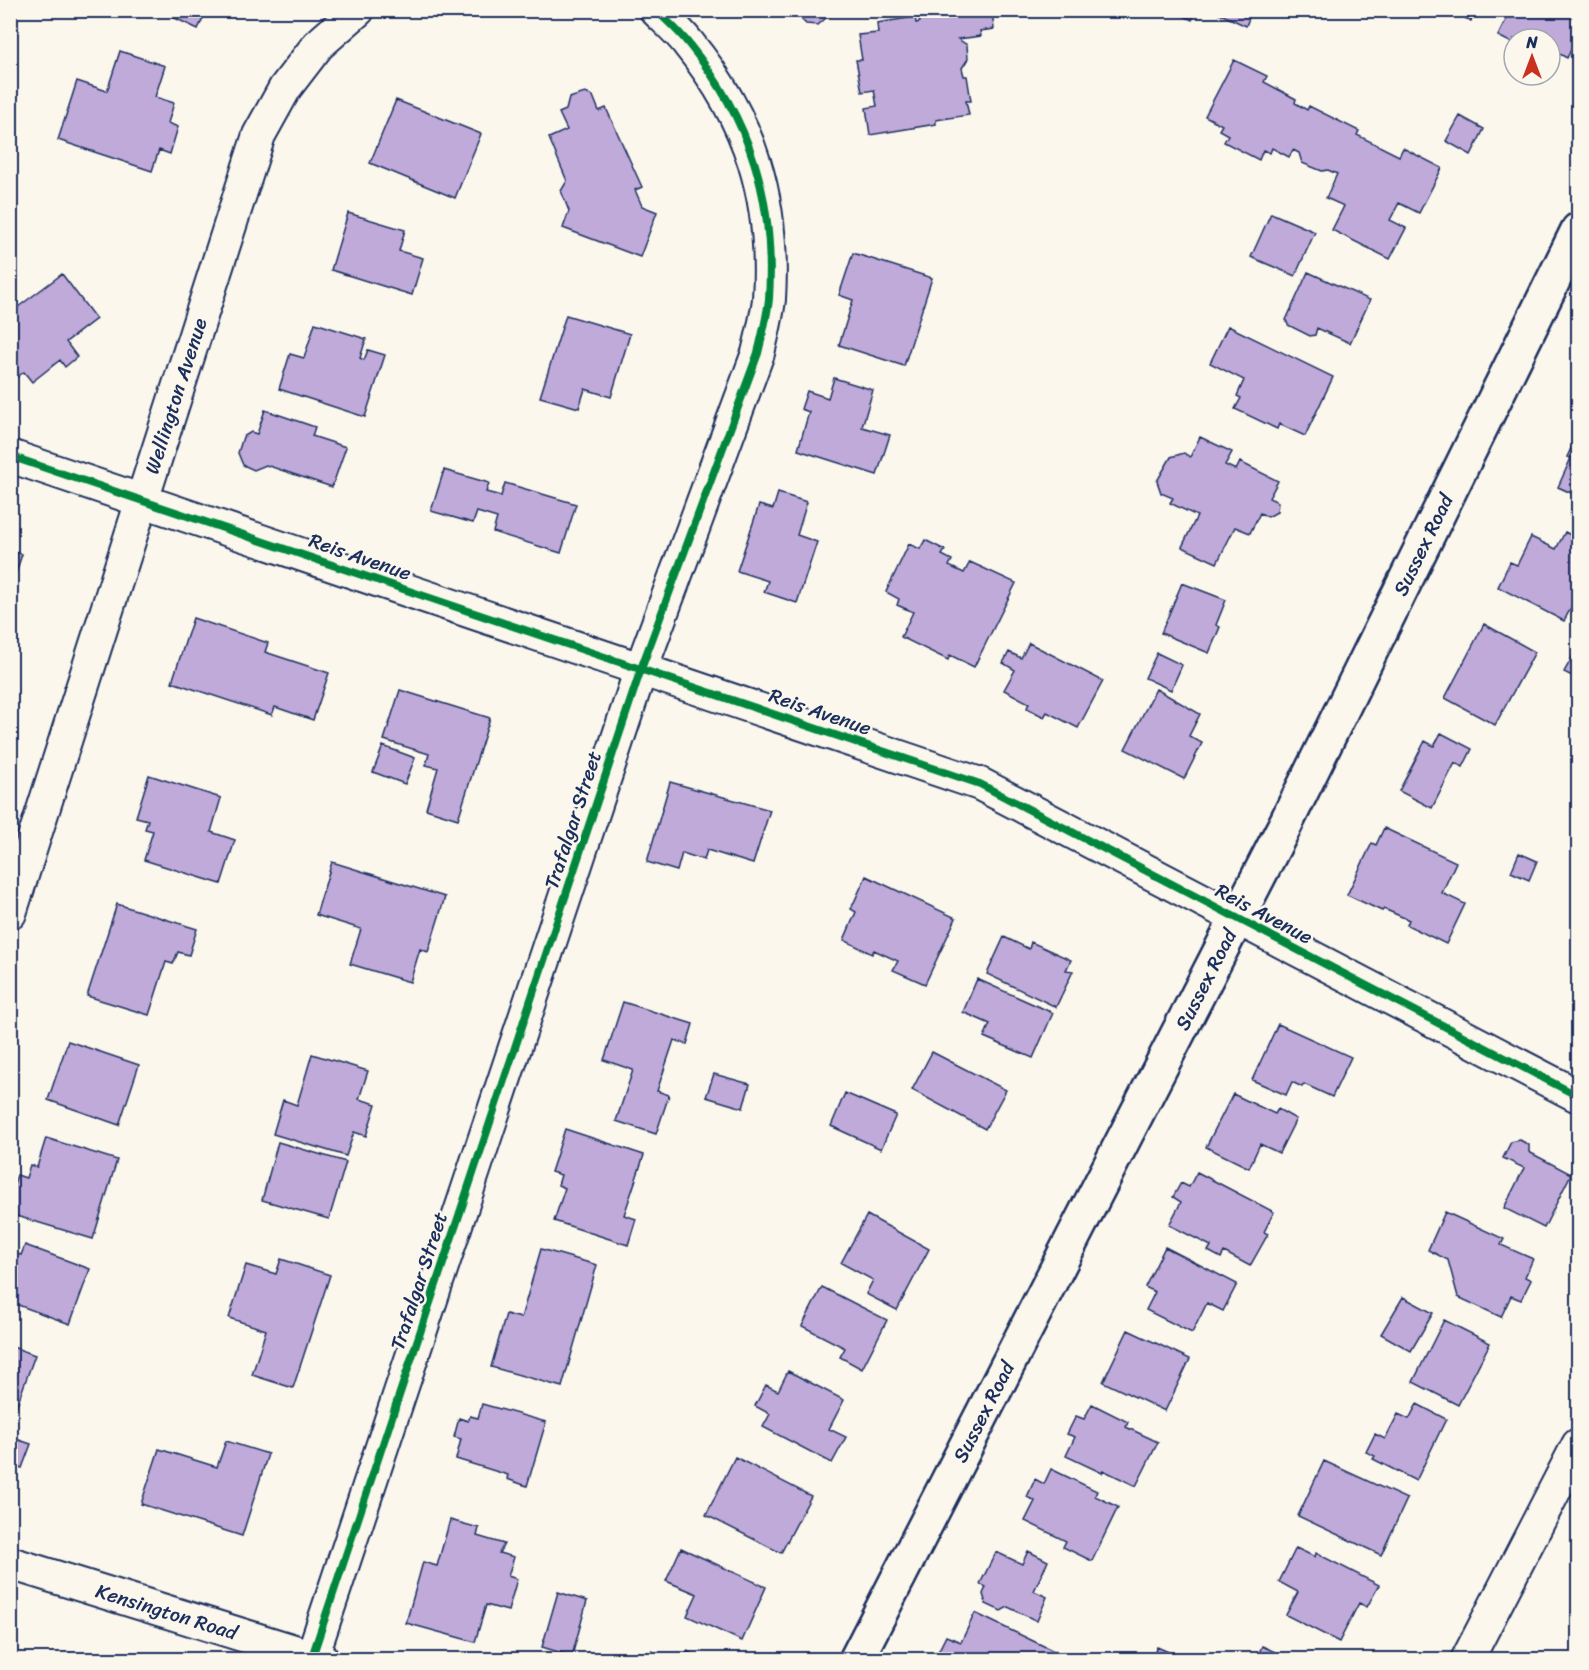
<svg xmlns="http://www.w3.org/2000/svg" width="1589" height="1670" viewBox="0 0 1589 1670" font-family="Sriracha,sans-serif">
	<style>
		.building { fill: #bfaada; stroke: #1b2f5e; stroke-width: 1.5 }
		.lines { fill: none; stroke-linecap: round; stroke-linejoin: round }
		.minor-casing { stroke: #1b2f5e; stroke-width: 36 }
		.tertiary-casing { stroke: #1b2f5e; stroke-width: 38 }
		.minor { stroke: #fbf7ec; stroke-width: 32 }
		.tertiary { stroke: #fbf7ec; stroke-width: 33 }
		.cycleway-casing { stroke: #fbf7ec; stroke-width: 11 }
		.cycleway { stroke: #00873e; stroke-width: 8 }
		.labels { text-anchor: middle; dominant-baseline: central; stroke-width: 5; stroke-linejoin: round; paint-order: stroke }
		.street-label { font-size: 20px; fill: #1b2f5e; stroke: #fbf7ec }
	</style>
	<rect width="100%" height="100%" fill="#fbf7ec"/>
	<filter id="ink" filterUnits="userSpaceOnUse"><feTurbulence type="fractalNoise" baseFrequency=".0167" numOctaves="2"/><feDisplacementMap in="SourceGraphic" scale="12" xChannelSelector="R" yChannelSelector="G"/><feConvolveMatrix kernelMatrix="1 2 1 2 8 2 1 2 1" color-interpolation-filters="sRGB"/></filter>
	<g filter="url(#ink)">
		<path class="building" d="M158,10H207L198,29Z
			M800,10H835L818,25L806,24L799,17Z
			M943,10H992L994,29L980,31L981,36L958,39L967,45L968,59L962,68L964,76H967L971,101H966L969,115L936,120V124L870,135L866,108L877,106L874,90L862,92L856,60H862L858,35L878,33L877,23L915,17L916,23L920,22L919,17L944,13Z
			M1172,10H1197L1192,20Z
			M1212,10H1252L1246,26Z
			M1448,10H1476L1471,21Z
			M1511,10H1578V35L1567,58L1550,49V39H1514V44L1498,36Z
			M120,51L165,66L155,97L174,103L168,123L178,127L170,154L159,150L152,171L58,140L77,81L107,91Z
			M1234,60L1267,76L1264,82L1296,99L1295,103L1307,110L1309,106L1359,131L1357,135L1399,156L1403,148L1442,168L1419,213L1399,203L1390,220L1406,228L1390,259L1332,230L1344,206L1326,198L1337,174L1328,170L1322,171L1302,163L1299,153L1293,150L1289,157L1272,148L1270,153L1263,150L1259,160L1224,142L1228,135L1219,130L1222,125L1205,116Z
			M585,93L593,96L599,111L606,108L642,187L635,190L642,206L657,212L640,257L563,228L569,211L561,191L567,181L549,138L567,130L559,113L566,110L569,98Z
			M396,100L481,134L455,198L370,163Z
			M1460,116L1484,129L1471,155L1446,141Z
			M348,213L405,230L399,251L423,258L412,295L331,270Z
			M1271,213L1315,232L1295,276L1251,257Z
			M853,253L932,278L904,366L839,345L853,300L839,295Z
			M1308,272L1370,300L1350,343L1317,328L1315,335L1310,336L1288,325L1286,320Z
			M62,274L96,319L66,342L77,357L65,367L60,360L32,382L24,372L10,382V313Z
			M566,315L630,334L611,397L585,389L579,408L540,397Z
			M315,323L366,339L360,358L364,360L368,350L385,355L365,417L279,389L290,354L304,358Z
			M1228,326L1333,377L1305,436L1279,424L1277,429L1235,409L1241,398L1237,396L1244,380L1210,363Z
			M834,378L873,390L862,427L890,435L877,475L798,450L809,412L801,409L807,391L828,398Z
			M265,410L315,427L312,436L346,447L332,487L266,465L254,470L243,465L238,453L243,437L251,432L257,434Z
			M1200,437L1232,452L1225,465L1236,470L1240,462L1278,481L1269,498L1278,502L1277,512L1268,517L1260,513L1250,533L1235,527L1217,563L1182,547L1197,516L1170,503L1173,498L1161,493L1157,481L1171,457L1184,453L1190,457Z
			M1574,442L1578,444V496L1558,487L1571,458L1567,457Z
			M444,470L489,483L486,492L501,496L505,483L576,504L561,553L493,532L497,518L477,512L473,523L431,511Z
			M778,493L807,502L797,535L817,542L797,603L764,592L768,581L737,571L759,505L773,509Z
			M1578,497V520L1570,515Z
			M1565,532L1578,539V594L1564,621L1498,587L1510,562L1517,565L1531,537L1556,549Z
			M925,540L945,550L942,555L952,560L949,566L964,573L970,562L1016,583L974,667L950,655L948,660L901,637L913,612L897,605L899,599L886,592L909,544L920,549Z
			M10,551L22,554L11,589H10Z
			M1182,583L1226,600L1216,625L1220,627L1209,653L1161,633Z
			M193,618L268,643L265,652L329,673L313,720L275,707L272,715L172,682Z
			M1484,624L1535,652L1495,725L1445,698Z
			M1029,643L1103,681L1078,728L1047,712L1044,717L1027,708L1029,703L1004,690L1015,670L1003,663L1009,652L1021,658Z
			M1157,653L1182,665L1171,690L1145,678Z
			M1573,656L1578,659V679L1564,672Z
			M1156,689L1200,714L1189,736L1202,743L1184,779L1125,749Z
			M400,690L490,718L458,819L426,809L438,768L426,765L429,754L384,740Z
			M1441,733L1472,749L1463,767L1455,763L1432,808L1399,791L1425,741L1434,746Z
			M383,746L415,758L405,784L373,772Z
			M149,775L221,798L211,832L235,840L221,884L144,860L153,831L145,829L148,820L136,817Z
			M670,782L770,810L753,864L707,850L704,860L682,853L677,871L647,862Z
			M1384,828L1456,862L1442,893L1465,904L1446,944L1407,925L1409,920L1384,909L1382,911L1347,895L1372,843L1376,845Z
			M1519,853L1537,861L1529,880L1511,872Z
			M332,862L445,897L428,952L420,949L410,982L350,964L361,929L316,915Z
			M866,876L956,918L925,984L893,970L898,961L874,950L872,954L844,940L856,912L851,909Z
			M117,904L197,929L189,955L178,952L173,964L166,962L149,1015L87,996Z
			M1004,937L1029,949L1031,942L1071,960L1066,970L1073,971L1056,1007L987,974Z
			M977,979L1053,1013L1033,1058L984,1037L990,1024L963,1012Z
			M623,1002L693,1024L687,1044L674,1040L657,1091L669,1095L656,1134L616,1121L633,1070L604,1060Z
			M1278,1024L1351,1057L1332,1097L1304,1084L1302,1087L1292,1082L1286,1095L1252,1080Z
			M68,1041L139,1065L119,1125L48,1100Z
			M932,1052L1006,1090L985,1129L912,1090Z
			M312,1054L368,1071L359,1099L376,1104L366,1136L354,1132L346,1156L273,1134L283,1100L297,1105Z
			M714,1074L750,1084L743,1108L706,1097Z
			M845,1093L896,1115L881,1149L831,1126Z
			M1233,1094L1275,1114L1278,1109L1296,1119L1279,1153L1260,1144L1249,1168L1206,1147Z
			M565,1129L644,1155L624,1215L636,1219L628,1245L554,1221L565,1188L558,1185L561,1175L551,1172Z
			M46,1138L117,1160L93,1239L10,1214V1196L17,1175L26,1178L30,1165L37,1167Z
			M1520,1140L1529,1145V1152L1571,1174L1544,1228L1504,1208L1524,1168L1503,1158L1511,1142Z
			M278,1142L346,1162L329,1219L262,1200Z
			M1197,1172L1274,1212L1264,1232L1268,1234L1250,1266L1224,1252L1221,1258L1208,1251L1211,1246L1169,1225L1181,1202L1173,1197L1181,1183L1189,1187Z
			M1445,1212L1504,1239L1501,1245L1533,1259L1525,1277L1531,1280L1521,1300L1511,1296L1501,1317L1458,1297L1448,1260L1428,1250Z
			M867,1215L929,1249L897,1310L866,1294L873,1280L841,1263Z
			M25,1245L90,1269L70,1324L10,1302V1252L21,1255Z
			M1165,1247L1237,1284L1223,1311L1207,1303L1192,1333L1146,1310L1155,1292L1145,1287Z
			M541,1249L597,1265L562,1387L491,1367L506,1314L521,1318Z
			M281,1259L330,1275L293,1388L252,1375L266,1330L229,1318L246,1265L276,1274Z
			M822,1287L887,1320L862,1369L840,1357L845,1348L802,1326Z
			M1403,1297L1433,1313L1411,1351L1381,1334Z
			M1444,1320L1490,1343L1458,1405L1413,1382Z
			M1128,1330L1190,1359L1165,1411L1103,1382Z
			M10,1346L35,1355L10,1424Z
			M788,1371L844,1400L829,1429L846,1437L832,1463L763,1427L770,1414L755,1406L766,1385L778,1391Z
			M482,1404L546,1422L527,1486L507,1479L508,1475L456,1459L461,1439L454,1437L459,1418L468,1421L470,1416L478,1418Z
			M1092,1404L1128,1422L1126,1427L1158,1442L1136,1486L1103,1470L1102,1473L1066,1456L1075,1437L1067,1434L1076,1416L1084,1419Z
			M1417,1404L1446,1419L1416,1481L1373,1459L1375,1456L1366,1452L1375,1434L1385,1439L1398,1414L1409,1419Z
			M10,1437L31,1444L22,1468L10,1464Z
			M226,1441L268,1454L242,1536L141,1504L159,1449L217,1467Z
			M735,1457L811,1496L781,1553L706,1515Z
			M1324,1461L1407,1499L1381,1555L1298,1516Z
			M1051,1469L1097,1491L1095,1496L1118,1507L1092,1561L1063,1547L1066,1541L1025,1521L1035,1501L1027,1497L1035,1479L1044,1484Z
			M450,1520L479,1528L477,1536L504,1544L499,1553L514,1557L508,1576L517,1579L508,1611L486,1605L475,1642L406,1623L423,1562L437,1566Z
			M681,1548L766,1587L742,1641L687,1616L697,1594L666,1581Z
			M1296,1548L1315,1557L1316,1553L1379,1585L1367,1607L1359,1603L1339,1642L1286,1615L1298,1592L1279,1582Z
			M1028,1551L1048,1561L1034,1591L1047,1597L1037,1621L1008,1607L1001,1611L986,1604L983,1594L986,1587L980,1584L996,1552L1022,1564Z
			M558,1592L587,1601L572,1656L542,1647Z
			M975,1613L1056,1652L1053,1660H934L946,1636L961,1642Z
			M1262,1646L1293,1660H1256Z
			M1157,1647L1187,1660H1151Z
			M651,1651L669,1660H647Z
			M687,1651L703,1660H682Z"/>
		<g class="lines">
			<g class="minor-casing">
				<g id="minor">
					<path d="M10,456L980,784L1578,1096"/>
					<path id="s1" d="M10,913L259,135L285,88L318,45L358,10"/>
					<path id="s2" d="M10,1563L323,1660"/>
					<path d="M311,1660L641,669L758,353C762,336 767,317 769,299C775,200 751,120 688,43C679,31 667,21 656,10"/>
					<path d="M1467,1660L1578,1445"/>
				</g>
			</g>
			<g class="tertiary-casing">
				<g id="tertiary">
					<path id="s3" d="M856,1660L1285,825L1578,230"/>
				</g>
			</g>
			<use href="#minor" class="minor"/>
			<use href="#tertiary" class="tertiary"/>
			<g class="cycleway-casing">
				<path id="cycleway" d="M10,456L980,784L1578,1096
					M311,1660L641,669L758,353C762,336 767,317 769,299C775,200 751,120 688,43C679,31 667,21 656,10"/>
			</g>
			<use href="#cycleway" class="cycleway"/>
		</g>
	</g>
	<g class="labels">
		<g class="street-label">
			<text stroke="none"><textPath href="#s1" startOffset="543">Wellington Avenue</textPath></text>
			<text stroke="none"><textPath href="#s3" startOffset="1251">Sussex Road</textPath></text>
			<text transform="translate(360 557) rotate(19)">Reis Avenue</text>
			<text transform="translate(820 712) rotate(19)">Reis Avenue</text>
			<text transform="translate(573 820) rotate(-72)">Trafalgar Street</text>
			<text transform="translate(1264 914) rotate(28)">Reis Avenue</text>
			<text stroke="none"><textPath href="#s3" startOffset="765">Sussex Road</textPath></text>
			<text transform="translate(419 1281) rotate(-72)">Trafalgar Street</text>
			<text stroke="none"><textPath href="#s3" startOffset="279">Sussex Road</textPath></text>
			<text stroke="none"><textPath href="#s2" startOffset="164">Kensington Road</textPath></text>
		</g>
	</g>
	<rect width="1589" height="1670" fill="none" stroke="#fbf7ec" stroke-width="36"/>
	<rect x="18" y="18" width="1553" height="1634" fill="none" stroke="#1b2f5e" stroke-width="2" filter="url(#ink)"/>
	<g transform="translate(1532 57)"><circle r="28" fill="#fbf7ec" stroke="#a1a7b3" stroke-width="1.5"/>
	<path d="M0-4.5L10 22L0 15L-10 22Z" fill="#c8321e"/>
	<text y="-9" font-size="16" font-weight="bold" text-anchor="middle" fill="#1b2f5e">N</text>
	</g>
</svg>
